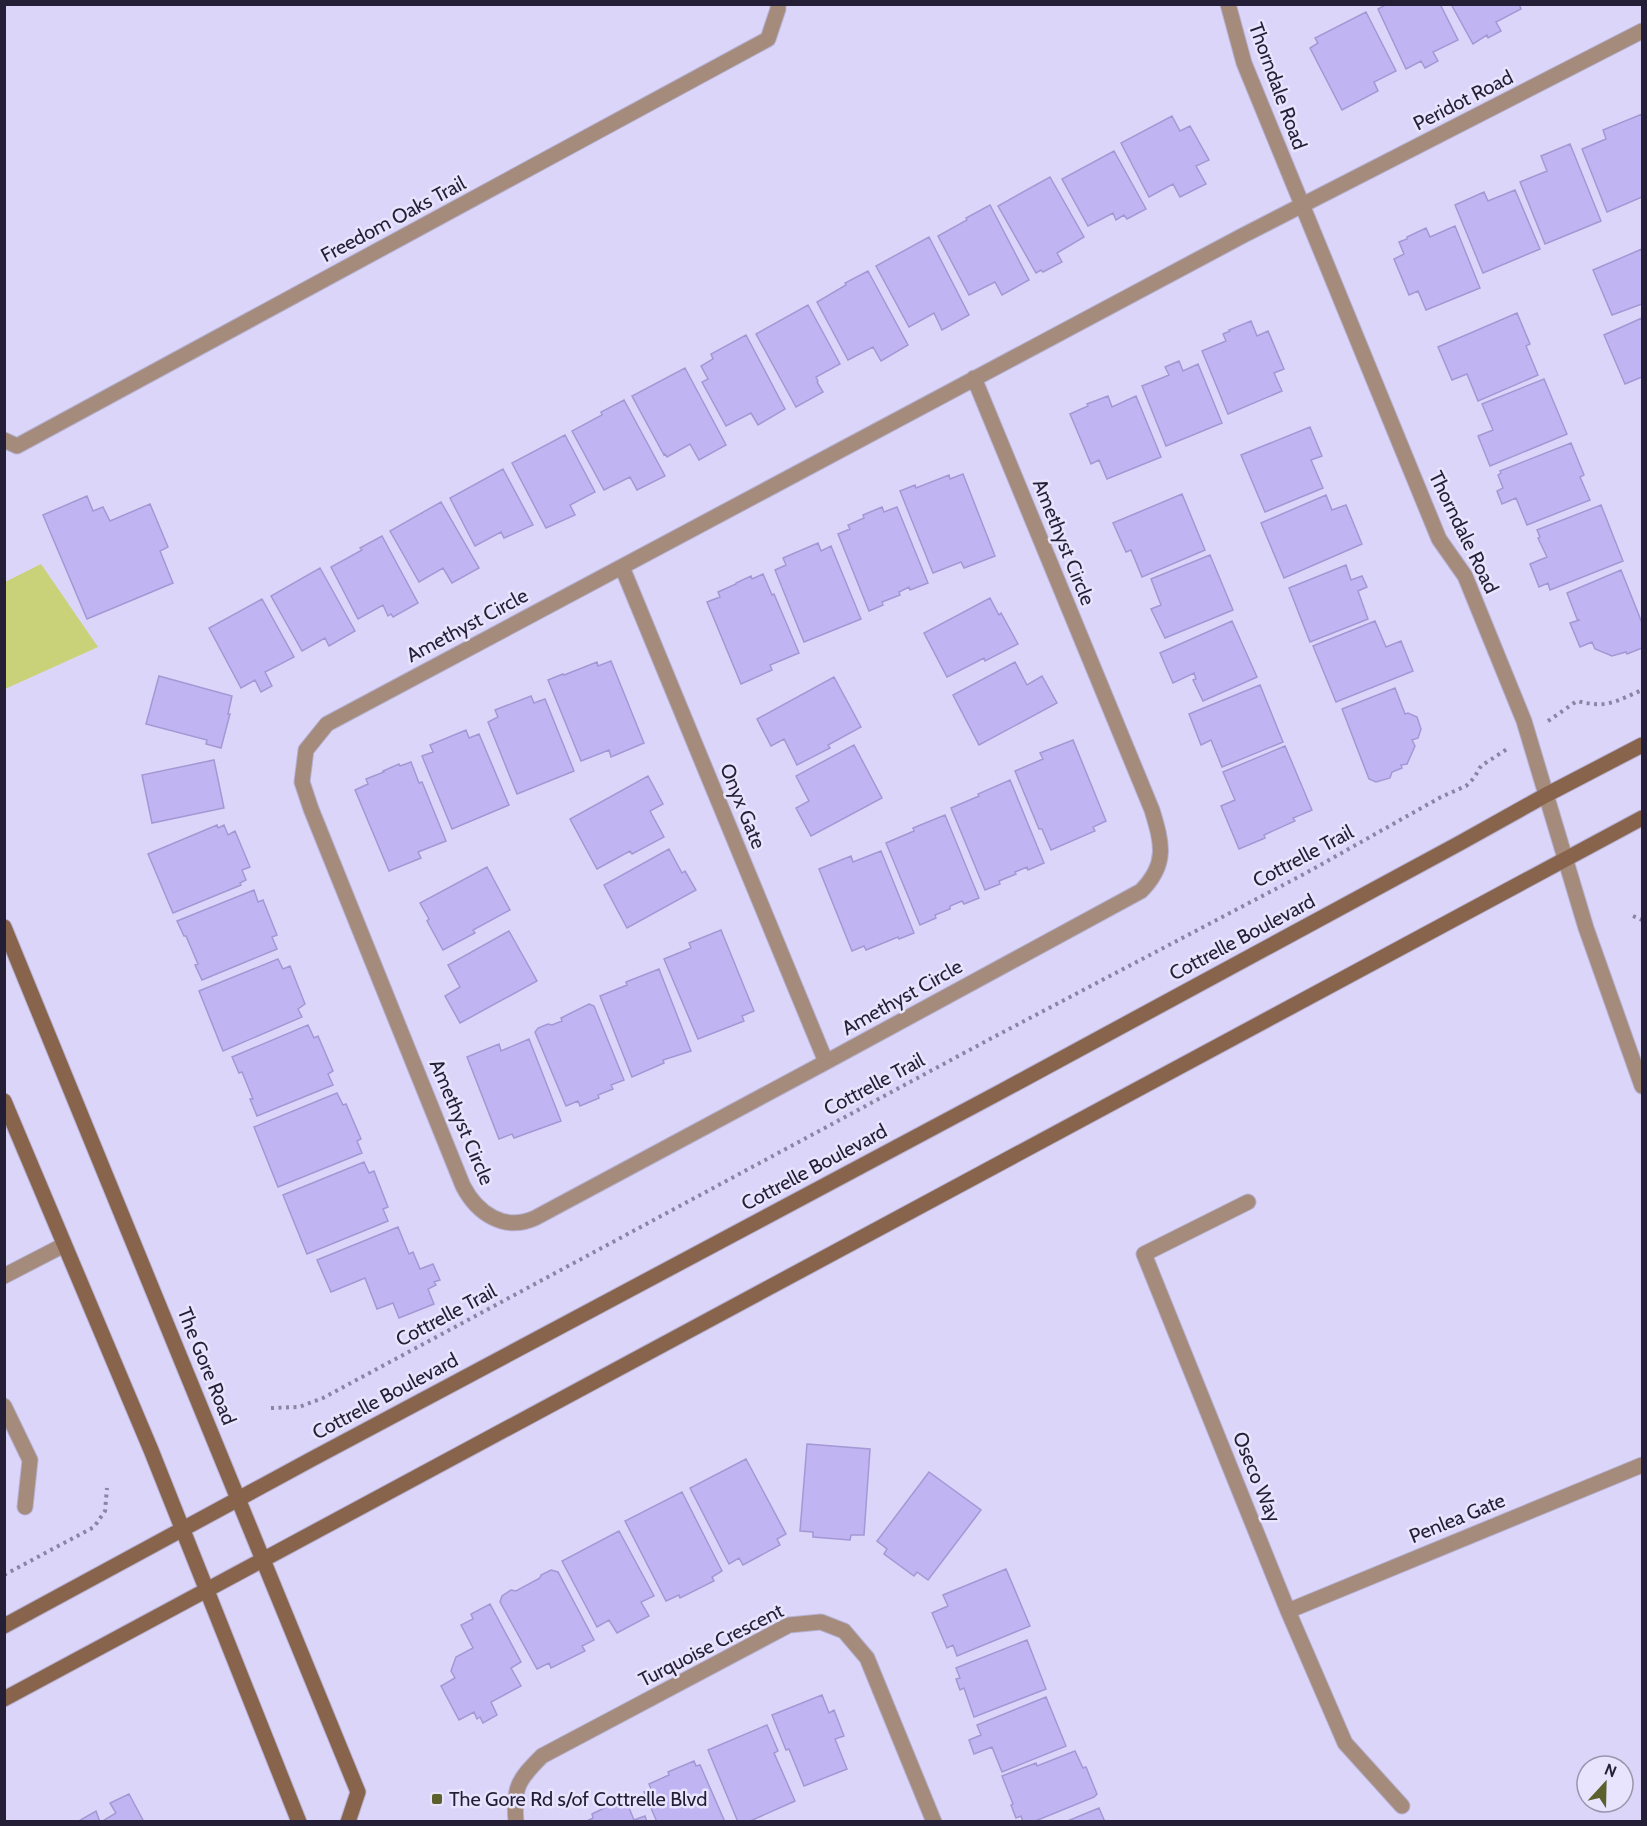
<svg xmlns="http://www.w3.org/2000/svg" width="1647" height="1826" viewBox="0 0 1647 1826" font-family="Cabin,sans-serif">
	<style>
		.green { fill: #cad279 }
		.building { fill: #c0b5f2; stroke: #a498d4; stroke-width: 1.5 }
		.lines { fill: none; stroke-linecap: round; stroke-linejoin: round }
		.service-casing { stroke: #b6b1d3; stroke-width: 17 }
		.minor-casing { stroke: #b6b1d3; stroke-width: 17 }
		.tertiary-casing { stroke: #b6b1d3; stroke-width: 17 }
		.secondary-casing { stroke: #b6b1d3; stroke-width: 17 }
		.path { stroke: #8b85a4; stroke-width: 4; stroke-dasharray: 3 4.5; stroke-linecap: butt }
		.service { stroke: #a58b7b; stroke-width: 15 }
		.minor { stroke: #a58b7b; stroke-width: 15 }
		.tertiary { stroke: #a58b7b; stroke-width: 15 }
		.secondary { stroke: #89644d; stroke-width: 15 }
		.poi-dot { fill: #5c602d; stroke: #e8e4fd; stroke-width: 2 }
		.labels { text-anchor: middle; dominant-baseline: central; stroke-width: 5; stroke-linejoin: round; paint-order: stroke }
		.street-label { font-size: 20px; fill: #241f36; stroke: #e8e4fd }
		.poi-label { font-size: 20px; fill: #241f36; stroke: #e8e4fd; text-anchor: start }
	</style>
	<rect width="100%" height="100%" fill="#dbd5fa"/>
	<path class="green" d="M41,564L98,647L5,689V582Z"/>
	<path class="building" d="M1387,4H1440L1458,40L1433,52L1438,61L1425,68L1421,61L1406,69L1378,9Z
		M1451,4H1519L1521,9L1496,22L1501,31L1488,38L1487,35L1473,44Z
		M1366,12L1396,71L1374,82L1378,91L1342,110L1310,48L1318,43L1315,38Z
		M1642,114V197L1607,212L1582,149L1606,139L1603,130Z
		M1172,116L1180,131L1190,126L1209,160L1196,166L1206,184L1180,197L1173,184L1149,197L1121,143Z
		M1570,144L1601,221L1545,244L1520,182L1547,171L1541,156Z
		M1114,151L1146,209L1127,219L1124,215L1116,220L1113,213L1088,226L1062,179Z
		M1050,177L1084,237L1057,253L1062,262L1043,272L1041,270L1036,273L998,206Z
		M1515,190L1540,249L1483,273L1455,205L1484,192L1488,201Z
		M990,205L1029,280L1002,295L995,282L969,295L938,236L967,220L966,218Z
		M1455,226L1480,288L1426,310L1418,291L1409,295L1394,259L1404,254L1399,242L1407,239V237L1426,228L1430,237Z
		M929,237L969,315L942,330L934,313L909,327L876,266Z
		M1642,249V304L1612,315L1593,270Z
		M868,271L908,345L881,361L873,347L848,360L817,302L846,285L845,283Z
		M808,305L840,364L816,377L818,381L817,382L823,392L796,407L756,334Z
		M1517,313L1530,344L1526,346L1538,375L1478,401L1467,374L1452,380L1438,347Z
		M1642,318V377L1625,384L1604,335Z
		M1251,321L1257,336L1268,331L1284,369L1274,373L1282,391L1228,414L1202,351L1226,341L1223,334L1230,331L1229,330Z
		M746,335L785,409L758,425L751,413L726,426L702,382L708,379L701,366L713,359L711,354Z
		M1179,361L1183,371L1198,364L1222,423L1166,446L1142,386L1169,375L1165,367Z
		M685,368L726,445L699,460L690,444L667,457L665,454L664,455L632,396Z
		M1544,379L1567,434L1490,466L1478,436L1493,430L1482,404Z
		M1108,396L1112,407L1136,396L1161,457L1107,479L1099,460L1091,464L1070,414L1088,406L1087,404Z
		M624,400L665,476L637,490L630,477L604,490L572,431L602,415L601,412Z
		M1310,427L1322,456L1311,460L1323,488L1265,512L1241,455Z
		M565,435L595,492L570,505L575,515L546,528L512,463Z
		M1571,443L1584,475L1580,477L1590,500L1527,525L1516,498L1502,504L1497,491L1503,488L1498,475L1501,473L1500,471Z
		M503,469L533,525L504,538L501,532L475,546L450,498Z
		M963,474L995,556L964,568L961,562L933,573L900,491L915,485L916,488L949,475L950,479Z
		M1182,494L1205,550L1142,577L1131,550L1126,552L1113,523Z
		M1326,495L1332,510L1346,505L1362,544L1284,578L1261,523Z
		M87,496L93,511L103,507L110,521L150,504L168,547L160,551L173,583L87,619L43,515Z
		M441,502L479,568L452,583L443,568L419,582L390,531Z
		M1601,505L1623,561L1550,590L1548,583L1539,587L1530,564L1547,557L1538,538L1540,537L1537,530Z
		M882,507L884,512L897,507L928,583L910,590L909,587L899,592L900,595L882,602L883,605L869,611L838,534L850,529L848,525L864,518L863,515Z
		M382,536L418,603L393,617L391,614L388,616L383,605L358,619L331,567L362,550L360,548Z
		M818,543L821,551L831,546L861,619L804,642L775,570L786,565L783,558Z
		M1210,555L1233,610L1165,638L1151,609L1161,605L1151,579Z
		M1346,565L1351,580L1362,576L1367,587L1358,591L1368,619L1310,642L1289,588Z
		M320,568L355,631L329,646L325,638L302,651L271,596Z
		M1621,570L1642,623V648L1627,654L1626,652L1612,656L1595,649L1592,642L1580,647L1570,623L1579,620L1577,619L1567,593Z
		M763,574L772,595L774,594L799,653L770,665L772,670L741,684L707,602L720,597L718,592L736,584V583L751,576L752,579Z
		M990,598L999,615L1001,613L1018,644L985,661L984,658L947,677L924,633Z
		M262,599L294,657L265,672L272,686L261,692L255,680L241,688L209,628Z
		M1232,621L1257,677L1203,701L1193,680L1196,679L1194,673L1173,683L1160,653Z
		M1375,621L1386,647L1401,641L1413,671L1336,702L1313,646Z
		M611,661L644,743L611,757L609,750L581,761L548,680L563,674L564,675L597,662L598,666Z
		M1015,662L1027,685L1042,676L1057,703L979,745L953,695Z
		M159,676L232,696L228,714H230L221,748L206,744L207,740L146,724Z
		M834,677L861,727L828,745L830,748L797,765L784,739L771,746L757,719Z
		M1260,685L1283,742L1222,767L1211,740L1201,745L1189,714Z
		M1395,688L1405,714L1408,713L1417,717L1421,729L1418,738L1412,740L1415,746L1407,764L1401,765L1402,768L1392,772L1390,778L1376,782L1369,779L1342,709Z
		M531,696L534,703L545,699L574,771L517,794L488,722L498,717L495,710Z
		M466,730L469,738L479,734L509,805L452,829L422,756L433,752L430,745Z
		M1073,740L1106,821L1093,827L1095,831L1051,850L1042,829H1039L1015,771L1043,759L1040,753Z
		M854,745L882,798L811,836L796,808L809,801L796,776Z
		M1285,746L1312,810L1293,818L1295,821L1264,835L1265,838L1239,849L1221,806L1235,800L1223,772Z
		M214,760L224,808L152,823L142,775Z
		M411,762L419,783L422,782L446,841L418,852L421,858L389,871L355,790L368,784L366,779L384,772L383,771L399,764L400,766Z
		M648,776L663,804L650,811L664,837L632,854L630,851L597,869L570,819Z
		M1010,780L1044,863L1028,870L1027,867L1015,872L1016,874L999,881L1000,884L985,890L951,808L979,796L978,794Z
		M945,815L979,898L964,904L962,901L950,906V909L935,915L936,918L920,925L886,843L914,831L913,828Z
		M217,825L218,828L224,825L228,835L235,831L250,867L242,870L246,880L240,883L241,885L173,913L148,854Z
		M669,849L682,873L685,871L696,890L627,928L604,885Z
		M881,851L914,933L899,939L898,937L866,950L864,946L852,951L819,869L851,856L853,862Z
		M487,867L510,910L473,930L475,933L443,950L427,921L429,919L420,903Z
		M254,890L258,902L263,900L277,935L272,937L277,949L202,980L195,965L198,964L186,936H184L177,921Z
		M721,930L754,1011L742,1016L744,1021L698,1039L664,959L691,948L689,943Z
		M509,931L537,981L460,1023L445,996L460,987L448,965Z
		M278,959L283,969L290,966L305,1004L298,1009L302,1017L223,1051L199,991Z
		M659,969L691,1051L663,1060L664,1063L632,1077L600,996L627,985L626,982Z
		M589,1004L594,1006L624,1080L611,1085L613,1089L598,1095L599,1098L580,1106L578,1101L566,1106L535,1032L538,1028L548,1024L552,1025L562,1021L561,1018Z
		M308,1025L314,1038L318,1036L333,1071L328,1074L333,1085L257,1116L250,1099H253L242,1072L239,1073L232,1057Z
		M529,1039L561,1121L514,1138L512,1134L499,1139L467,1057L499,1044L501,1051Z
		M337,1093L343,1105L346,1104L361,1139L357,1141L362,1153L278,1187L254,1127Z
		M364,1162L369,1173L374,1171L388,1207L383,1209L388,1221L307,1254L283,1195Z
		M398,1227L409,1254L413,1252L420,1269L433,1264L440,1280L434,1282L436,1285L428,1289L434,1304L399,1318L393,1303L377,1309L365,1278L331,1292L317,1260Z
		M807,1444L870,1449L864,1535H851L850,1540L813,1537V1532L800,1531Z
		M746,1459L786,1534L777,1539L780,1545L743,1565L739,1558L729,1564L690,1488Z
		M929,1472L981,1510L928,1580L917,1572L914,1576L884,1554L887,1549L877,1541Z
		M682,1492L722,1571L712,1577L714,1581L680,1598L679,1595L666,1601L625,1521Z
		M619,1531L654,1596L641,1602L649,1616L617,1633L609,1620L597,1627L562,1561Z
		M1006,1569L1030,1626L957,1656L953,1645L947,1648L932,1613L948,1606L943,1595Z
		M551,1570L558,1572L594,1640L582,1646L585,1651L551,1668L549,1663L537,1669L500,1602L502,1596L511,1590L516,1591L540,1578L541,1575Z
		M490,1604L521,1662L511,1668L521,1686L491,1702L497,1715L483,1723L480,1717L477,1719L474,1712L459,1720L441,1686L455,1678L451,1671L456,1657L473,1648L461,1625L473,1619L471,1614Z
		M1027,1640L1046,1689L974,1717L964,1688L960,1690L956,1679L960,1678L956,1668Z
		M822,1695L829,1713L834,1710L844,1736L835,1739L847,1769L804,1786L789,1749L786,1750L772,1715Z
		M1046,1697L1066,1746L1002,1772L992,1747L974,1754L969,1740L981,1735L977,1725Z
		M767,1725L778,1751L774,1753L795,1801L748,1822H738L708,1750Z
		M1075,1751L1083,1768L1086,1767L1097,1794L1094,1797L1033,1822H1023L1021,1816L1016,1818L1011,1805L1013,1804L1002,1776L1036,1763L1037,1766Z
		M694,1761L696,1766L700,1765L725,1822H657L644,1792L651,1789L649,1784L669,1775L668,1772Z
		M129,1794L144,1822H101L116,1813L110,1803Z
		M625,1798L634,1820L645,1816L647,1822H585L593,1818L592,1814Z
		M1099,1808L1105,1822H1065Z
		M96,1811L100,1822H77Z"/>
	<g class="lines">
		<g class="service-casing">
			<path id="service" d="M4,1276L64,1245
				M4,1406L30,1460L25,1507"/>
		</g>
		<g class="minor-casing">
			<path id="minor" d="M974,378L1152,810C1162,843 1168,864 1141,891L826,1062L535,1218C504,1232 477,1213 463,1186L311,809L302,782L306,750L327,724L1242,236L1642,31
				M4,440L17,446L768,39L778,9V4
				M622,567L826,1062
				M1248,1202L1144,1254L1288,1611L1345,1743L1402,1806
				M1288,1611L1642,1465
				M516,1822C513,1787 518,1780 542,1756L789,1625L821,1622L844,1631L867,1658L934,1822"/>
		</g>
		<g class="tertiary-casing">
			<path id="tertiary" d="M1228,4L1244,63L1439,539L1465,576L1524,721L1586,928L1642,1086"/>
		</g>
		<g class="secondary-casing">
			<path id="secondary" d="M4,927L358,1792L348,1822
				M4,1101L151,1450L299,1822
				M4,1626L312,1459L1002,1091L1460,843L1546,795L1642,745
				M4,1699L1642,818"/>
		</g>
		<path class="path" d="M1548,721L1577,701C1607,709 1616,701 1642,690
			M1633,916L1642,920
			M271,1408L299,1407L323,1398L990,1039L1306,873L1441,797L1466,786L1474,778L1481,766L1507,749
			M4,1575L94,1527L105,1511L107,1488"/>
		<use href="#service" class="service"/>
		<use href="#minor" class="minor"/>
		<use href="#tertiary" class="tertiary"/>
		<use href="#secondary" class="secondary"/>
	</g>
	<rect class="poi-dot" x="431" y="1793" width="12" height="12" rx="3"/>
	<g class="labels">
		<g class="street-label">
			<text transform="translate(1278 86) rotate(70)">Thorndale Road</text>
			<text transform="translate(1463 100) rotate(-27)">Peridot Road</text>
			<text transform="translate(393 219) rotate(-28)">Freedom Oaks Trail</text>
			<text transform="translate(1464 532) rotate(64)">Thorndale Road</text>
			<text transform="translate(1064 542) rotate(68)">Amethyst Circle</text>
			<text transform="translate(467 625) rotate(-28)">Amethyst Circle</text>
			<text transform="translate(743 806) rotate(68)">Onyx Gate</text>
			<text transform="translate(1303 856) rotate(-28)">Cottrelle Trail</text>
			<text transform="translate(1242 937) rotate(-28)">Cottrelle Boulevard</text>
			<text transform="translate(902 997) rotate(-29)">Amethyst Circle</text>
			<text transform="translate(874 1084) rotate(-28)">Cottrelle Trail</text>
			<text transform="translate(462 1122) rotate(67)">Amethyst Circle</text>
			<text transform="translate(814 1167) rotate(-28)">Cottrelle Boulevard</text>
			<text transform="translate(446 1315) rotate(-28)">Cottrelle Trail</text>
			<text transform="translate(207 1366) rotate(68)">The Gore Road</text>
			<text transform="translate(385 1396) rotate(-28)">Cottrelle Boulevard</text>
			<text transform="translate(1257 1477) rotate(68)">Oseco Way</text>
			<text transform="translate(1457 1518) rotate(-22)">Penlea Gate</text>
			<text transform="translate(711 1645) rotate(-27)">Turquoise Crescent</text>
		</g>
		<g class="poi-label">
			<text x="449" y="1799">The Gore Rd s/of Cottrelle Blvd</text>
		</g>
	</g>
	<rect width="1647" height="1826" fill="none" stroke="#241f36" stroke-width="12"/>
	<g transform="translate(1605 1784) rotate(22)"><circle r="28" fill="#e8e4fd" stroke="#9a95ad" stroke-width="1.5"/>
	<path d="M0-4.5L10 22L0 15L-10 22Z" fill="#5c602d"/>
	<text y="-9" font-size="16" font-weight="bold" text-anchor="middle" fill="#241f36">N</text>
	</g>
</svg>
